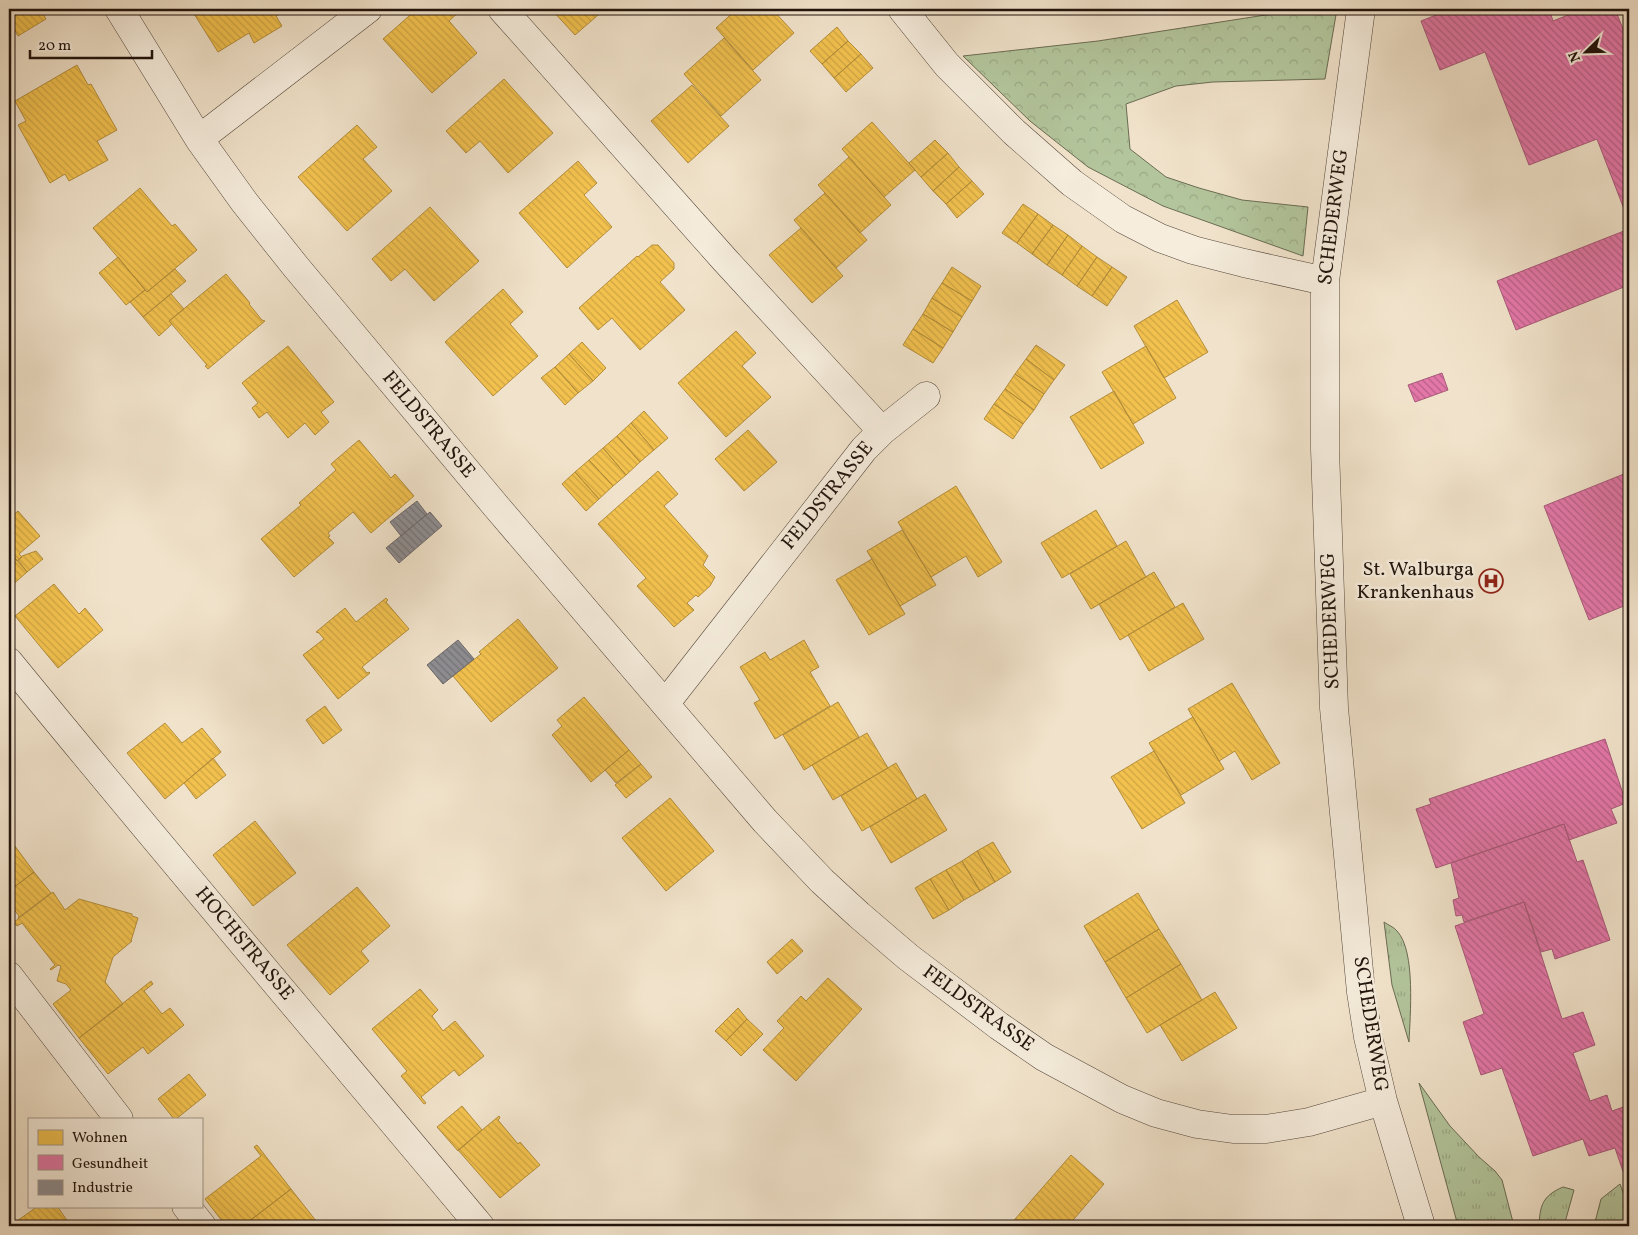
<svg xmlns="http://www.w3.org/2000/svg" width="1638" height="1235" viewBox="0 0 1638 1235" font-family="Vollkorn,serif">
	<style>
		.grass { fill: url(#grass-tufts); stroke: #6a6c54 }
		.forest { fill: url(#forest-crowns); stroke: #6a6c54 }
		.homes { fill: url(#homes-back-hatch); stroke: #b38d3a }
		.health { fill: url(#health-back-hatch); stroke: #a85979 }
		.industry { fill: url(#industry-back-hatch); stroke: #6c686a }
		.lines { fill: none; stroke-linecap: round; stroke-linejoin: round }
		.minor-casing { stroke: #54473c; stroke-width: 29 }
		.minor { stroke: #f6eddd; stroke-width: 28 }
		.labels { text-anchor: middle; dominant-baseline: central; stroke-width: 5; stroke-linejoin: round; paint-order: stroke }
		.street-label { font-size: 20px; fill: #20130c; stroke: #f6eddd }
		.poi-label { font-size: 20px; fill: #20130c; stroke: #f6eddd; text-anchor: end }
	</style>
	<defs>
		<pattern id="grass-tufts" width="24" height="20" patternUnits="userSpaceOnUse" patternTransform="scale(1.25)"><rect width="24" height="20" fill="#b3c59c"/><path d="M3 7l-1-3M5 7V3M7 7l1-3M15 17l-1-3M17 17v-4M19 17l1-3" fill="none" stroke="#9aa885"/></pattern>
		<pattern id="forest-crowns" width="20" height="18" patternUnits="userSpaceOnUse" patternTransform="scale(1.25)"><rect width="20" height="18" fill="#b3c59c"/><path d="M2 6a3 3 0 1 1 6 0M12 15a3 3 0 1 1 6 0" fill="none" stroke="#9aa885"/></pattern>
		<pattern id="homes-back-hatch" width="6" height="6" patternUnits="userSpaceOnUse" patternTransform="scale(1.25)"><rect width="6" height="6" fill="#f2c14e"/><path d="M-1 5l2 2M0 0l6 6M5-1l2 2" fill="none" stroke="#cfa543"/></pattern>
		<pattern id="health-back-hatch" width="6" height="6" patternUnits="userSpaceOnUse" patternTransform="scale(1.25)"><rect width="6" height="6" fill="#e377a8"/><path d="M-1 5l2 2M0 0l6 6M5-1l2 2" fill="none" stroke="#b86087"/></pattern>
		<pattern id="industry-back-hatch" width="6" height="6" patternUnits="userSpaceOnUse" patternTransform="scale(1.25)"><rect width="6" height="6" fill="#8d8d92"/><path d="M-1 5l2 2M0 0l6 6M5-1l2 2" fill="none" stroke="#737276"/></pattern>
	</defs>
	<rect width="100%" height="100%" fill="#f1e3cb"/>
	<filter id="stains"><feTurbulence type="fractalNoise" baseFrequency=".004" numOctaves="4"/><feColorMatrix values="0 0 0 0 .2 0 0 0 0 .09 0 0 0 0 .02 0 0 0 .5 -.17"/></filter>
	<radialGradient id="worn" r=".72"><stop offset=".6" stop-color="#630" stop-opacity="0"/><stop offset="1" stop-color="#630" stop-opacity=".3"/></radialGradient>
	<path class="grass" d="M1384,922C1388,925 1394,927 1397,931C1416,951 1410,1016 1409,1042L1392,985Z
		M1419,1083L1450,1126L1479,1157L1495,1171L1502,1180L1514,1226H1458Z
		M1620,1184L1629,1209V1226H1594L1601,1199Z
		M1563,1187L1574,1190L1564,1226H1539C1540,1206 1542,1196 1563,1187Z"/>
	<path class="forest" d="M1304,9H1337L1325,79L1213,82L1176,86L1126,104L1130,149L1166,177L1199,188L1242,200L1308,207L1303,256L1163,206L1088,167L1030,121L963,56L1098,41Z"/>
	<path class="homes" d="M9,9H40L46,19L18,36L9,20Z
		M191,9H288L276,16L282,26L254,43L249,33L218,52Z
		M417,9H462L449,21L477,53L432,93L383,39Z
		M551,9H605L575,35Z
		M737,9H772L794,33L753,70L716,28Z
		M837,27L848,41L822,64L810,51Z
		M724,38L761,80L721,116L684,74Z
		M848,41L861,54L834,78L822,64Z
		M861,54L873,68L846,92L834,78Z
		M77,65L88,85L91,84L117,130L97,141L108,160L69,181L65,174L50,183L18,125L26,121L15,101Z
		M504,79L553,133L508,173L480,141L466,153L446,131Z
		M692,85L729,126L688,163L651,121Z
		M872,122L915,170L884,197L842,149Z
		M357,125L377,147L363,159L392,191L347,231L298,177Z
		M935,140L948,153L921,177L909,163Z
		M948,153L959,167L933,191L921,177Z
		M849,157L891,205L860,233L818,185Z
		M578,161L597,183L584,195L612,227L567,268L519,213Z
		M959,167L972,181L946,204L933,191Z
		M972,181L984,194L957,218L946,204Z
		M140,188L172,226L175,224L197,250L147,292L93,228Z
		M825,193L867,240L836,268L794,220Z
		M1023,204L1038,214L1017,243L1002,233Z
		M430,207L479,261L434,301L405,269L391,281L372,259Z
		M1038,214L1053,225L1032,254L1017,243Z
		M1053,225L1068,235L1047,265L1032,254Z
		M801,228L843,276L812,303L769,255Z
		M1068,235L1082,246L1062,275L1047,265Z
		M652,245H658L674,263V269L660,282L685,310L640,350L612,318L598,330L579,308L637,256L638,257Z
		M1082,246L1097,257L1077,286L1062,275Z
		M118,257L145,290L126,305L99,273Z
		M1097,257L1112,267L1092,296L1077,286Z
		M952,267L981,286L972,301L942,283Z
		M1112,267L1127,277L1107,306L1092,296Z
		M175,269L186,281L143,317L130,302L145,290L147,292Z
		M226,274L250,303L249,304L262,320L265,321L208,369L205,366L207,365L169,321Z
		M942,283L972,301L962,317L932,298Z
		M503,289L523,312L510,324L538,356L493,396L445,342Z
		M171,294L184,309L169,321L172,324L159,336L143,317Z
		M932,298L962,317L953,332L923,314Z
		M1177,300L1208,352L1164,378L1134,326Z
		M923,314L953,332L943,348L913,329Z
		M913,329L943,348L933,363L903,345Z
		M736,331L756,353L742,366L771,397L726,437L678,383Z
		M582,342L606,368L593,381L569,354Z
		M1036,345L1065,365L1054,380L1026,359Z
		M288,346L334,402L321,412L329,422L315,435L305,423L288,438L267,412L259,418L252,408L258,403L242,383Z
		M1146,346L1176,398L1133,424L1102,372Z
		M569,354L593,381L578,393L555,367Z
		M1026,359L1054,380L1044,394L1015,374Z
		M555,367L578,393L565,405L541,378Z
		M1015,374L1044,394L1034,410L1005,389Z
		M1005,389L1034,410L1023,424L994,404Z
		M1114,391L1144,443L1101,469L1070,417Z
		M994,404L1023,424L1013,439L984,419Z
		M644,411L668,438L654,450L631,423Z
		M631,423L654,450L640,462L617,436Z
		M748,430L777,462L744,491L715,459Z
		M617,436L640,462L626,475L603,448Z
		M359,440L391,478L395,474L414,496L371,533L353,512L328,533L330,536L328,537L334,543L294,577L261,539L301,505L299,503L336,470L331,464Z
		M603,448L626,475L613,486L589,460Z
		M589,460L613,486L599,499L575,472Z
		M658,471L678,494L664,506L708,556L703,565L715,577L710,586L698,597L696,595L687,603L694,610L674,627L637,586L646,578L598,524Z
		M575,472L599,499L586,511L562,484Z
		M956,486L1002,562L978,577L966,556L931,577L898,522Z
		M1096,510L1117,546L1062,578L1041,543Z
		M18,511L40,536L19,554L22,557L17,561L15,558L9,563V515L11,517Z
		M902,530L936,585L900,606L867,551Z
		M1126,541L1146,577L1091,609L1070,574Z
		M36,551L43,559L27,572L18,560L22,556Z
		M15,558L27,572L9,588V563Z
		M872,559L905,614L869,635L836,580Z
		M1154,572L1175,607L1120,640L1099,604Z
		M54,584L79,614L85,608L103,630L58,668L15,616Z
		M386,598L388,600L386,602L409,629L362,667L367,673L369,672L370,673L338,699L303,655L324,639L319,633L316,632L345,608L356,622Z
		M1183,603L1204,639L1149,671L1128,635Z
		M518,619L558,668L491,722L453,676L481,654L479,652Z
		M804,640L819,667L810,672L830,706L775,739L754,703L760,700L740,667L765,652L770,660Z
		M1232,683L1280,763L1252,780L1235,751L1219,761L1188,709Z
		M584,697L629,750L591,782L552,735L562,726L557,720Z
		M838,702L859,737L804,770L783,735Z
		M325,706L342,730L323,744L306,720Z
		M1193,717L1224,769L1181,795L1149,743Z
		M165,723L182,743L202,728L221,752L165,799L127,753Z
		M867,733L888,768L833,800L812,765Z
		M629,750L641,764L616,783L605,770Z
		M1154,751L1185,803L1142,829L1111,777Z
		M213,758L226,775L196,799L184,783Z
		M896,763L917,799L862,831L841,796Z
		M641,764L652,777L626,798L615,785Z
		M925,794L947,830L891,863L870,827Z
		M670,798L714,851L666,891L622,838Z
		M255,821L296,873L253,906L213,855Z
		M9,838L34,872L9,891Z
		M993,842L1011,872L995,882L977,851Z
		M977,851L995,882L980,891L962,861Z
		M962,861L980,891L964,900L946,870Z
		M946,870L964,900L949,910L930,879Z
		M34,872L51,893L18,918L19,916L9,903V891Z
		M930,879L949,910L933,919L915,888Z
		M357,887L390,926L361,951L369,961L330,995L287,945Z
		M53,892L65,910L79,899L132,914V916L138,918L131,941H132L113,957L105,982L123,1004L79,1038L53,1004L71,990L66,984L57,981L61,966L58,965L51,970L50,969L55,965L22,923L17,926L14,922Z
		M1138,893L1159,929L1105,962L1084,926Z
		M1159,929L1181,964L1126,998L1105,962Z
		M792,939L803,951L777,974L767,962Z
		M1181,964L1202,1000L1147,1033L1126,998Z
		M828,978L862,1009L796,1081L763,1050L784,1028L777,1021L801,996L806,1001Z
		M151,981L153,984L144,991L162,1014L170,1008L184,1025L148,1054L143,1047L108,1074L79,1038Z
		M420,989L438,1010L432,1016L443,1031L455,1021L484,1056L459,1076L454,1070L421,1097L426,1103L424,1104L401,1076L407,1071L372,1029Z
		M1215,992L1237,1028L1182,1061L1160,1025Z
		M738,1008L747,1019L726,1041L715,1031Z
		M747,1019L763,1034L741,1056L726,1041Z
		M189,1074L206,1095L176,1119H174L158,1099Z
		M462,1106L482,1130L458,1151L437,1127Z
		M499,1116L500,1118L498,1120L518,1144L520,1142L540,1165L500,1198L458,1150Z
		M257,1145L291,1189L243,1226H226L205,1199L261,1156L254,1147Z
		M1071,1155L1104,1184L1068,1226H1009Z
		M291,1189L320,1226H243Z
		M38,1206H57L71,1226H10Z"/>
	<path class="health" d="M1451,9H1549L1553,21L1583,9H1615L1629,44V222L1597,139L1529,165L1485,52L1440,70L1421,21Z
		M1629,229V285L1516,330L1497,281Z
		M1442,373L1448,390L1415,402L1408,385Z
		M1629,472V604L1589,620L1544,506Z
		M1605,739L1626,803L1611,809L1617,823L1569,840L1564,824L1436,868L1416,809L1431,804L1429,799Z
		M1564,824L1577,862L1583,860L1610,940L1555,959L1552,949L1541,952L1524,902L1464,922L1462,915L1456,916L1453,900L1459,898L1451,863Z
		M1524,902L1562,1019L1583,1012L1595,1045L1573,1053L1590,1101L1607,1095L1612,1111L1629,1105V1189L1615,1148L1589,1156L1583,1139L1533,1156L1502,1068L1481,1075L1463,1022L1484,1014L1455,926Z"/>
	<path class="industry" d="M417,501L427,514L401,536L390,522Z
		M430,512L442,526L399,563L386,548Z
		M458,640L474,659L443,684L427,665Z"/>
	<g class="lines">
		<g class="minor-casing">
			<path id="minor" d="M119,9L199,139L245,203L296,267L495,505L765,821L822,881L859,915L908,957L999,1026L1044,1057L1122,1099L1156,1113L1197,1124L1233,1129H1266L1309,1122L1383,1101
				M502,9L724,259L882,431
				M902,9L947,65L1014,132L1072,183L1123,219L1160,238L1193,250L1244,263L1325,281
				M1361,9L1325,281V449L1334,708L1361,992L1368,1037L1383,1101L1421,1226
				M199,139L368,9
				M9,662C164,852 323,1038 480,1226
				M665,704L864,449L882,431L926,396
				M9,976L119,1119
				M186,1206L202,1226"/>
		</g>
		<use href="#minor" class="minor"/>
	</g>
	<defs>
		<g id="hospital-ring" transform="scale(1.25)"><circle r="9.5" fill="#f6eddd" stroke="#8f2418" stroke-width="1.5"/><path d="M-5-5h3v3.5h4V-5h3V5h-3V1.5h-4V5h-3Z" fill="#8f2418"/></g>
	</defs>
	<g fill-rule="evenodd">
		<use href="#hospital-ring" x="1491" y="581"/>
	</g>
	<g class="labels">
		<g class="street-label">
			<text transform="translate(1334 217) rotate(-83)">SCHEDERWEG</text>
			<text transform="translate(428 425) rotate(50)">FELDSTRASSE</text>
			<text transform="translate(828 496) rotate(-51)">FELDSTRASSE</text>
			<text transform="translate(1331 621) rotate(-92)">SCHEDERWEG</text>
			<text transform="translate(244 944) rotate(50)">HOCHSTRASSE</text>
			<text transform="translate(978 1009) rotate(36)">FELDSTRASSE</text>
			<text transform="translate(1370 1024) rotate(81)">SCHEDERWEG</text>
		</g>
		<g class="poi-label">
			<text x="1474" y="570">St. Walburga<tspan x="1474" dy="23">Krankenhaus</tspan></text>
		</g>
	</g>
	<rect width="1638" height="1235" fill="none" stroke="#f1e3cb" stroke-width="30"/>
	<rect x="10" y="10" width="1618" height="1215" fill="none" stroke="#20130c" stroke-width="2.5"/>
	<rect x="15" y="15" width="1608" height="1205" fill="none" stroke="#20130c"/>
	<rect x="28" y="1118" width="175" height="90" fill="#f6eddd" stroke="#a09689"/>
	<rect x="38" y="1130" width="25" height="15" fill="#f2c14e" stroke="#a09689"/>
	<text x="72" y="1142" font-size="15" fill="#20130c">Wohnen</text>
	<rect x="38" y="1155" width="25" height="15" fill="#e377a8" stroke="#a09689"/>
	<text x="72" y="1168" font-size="15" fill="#20130c">Gesundheit</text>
	<rect x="38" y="1180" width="25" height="15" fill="#8d8d92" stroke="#a09689"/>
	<text x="72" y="1192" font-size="15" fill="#20130c">Industrie</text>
	<g transform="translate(1586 52) rotate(247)" stroke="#f6eddd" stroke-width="4" paint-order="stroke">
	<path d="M0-4L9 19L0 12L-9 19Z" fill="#20130c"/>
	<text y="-8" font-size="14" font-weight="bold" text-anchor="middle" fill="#20130c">N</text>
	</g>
	<path d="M30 50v8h122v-8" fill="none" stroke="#20130c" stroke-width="2.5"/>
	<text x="38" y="50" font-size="15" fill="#20130c" stroke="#f6eddd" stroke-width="4" paint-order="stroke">20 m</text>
	<rect width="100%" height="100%" filter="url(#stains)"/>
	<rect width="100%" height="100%" fill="url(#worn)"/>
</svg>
